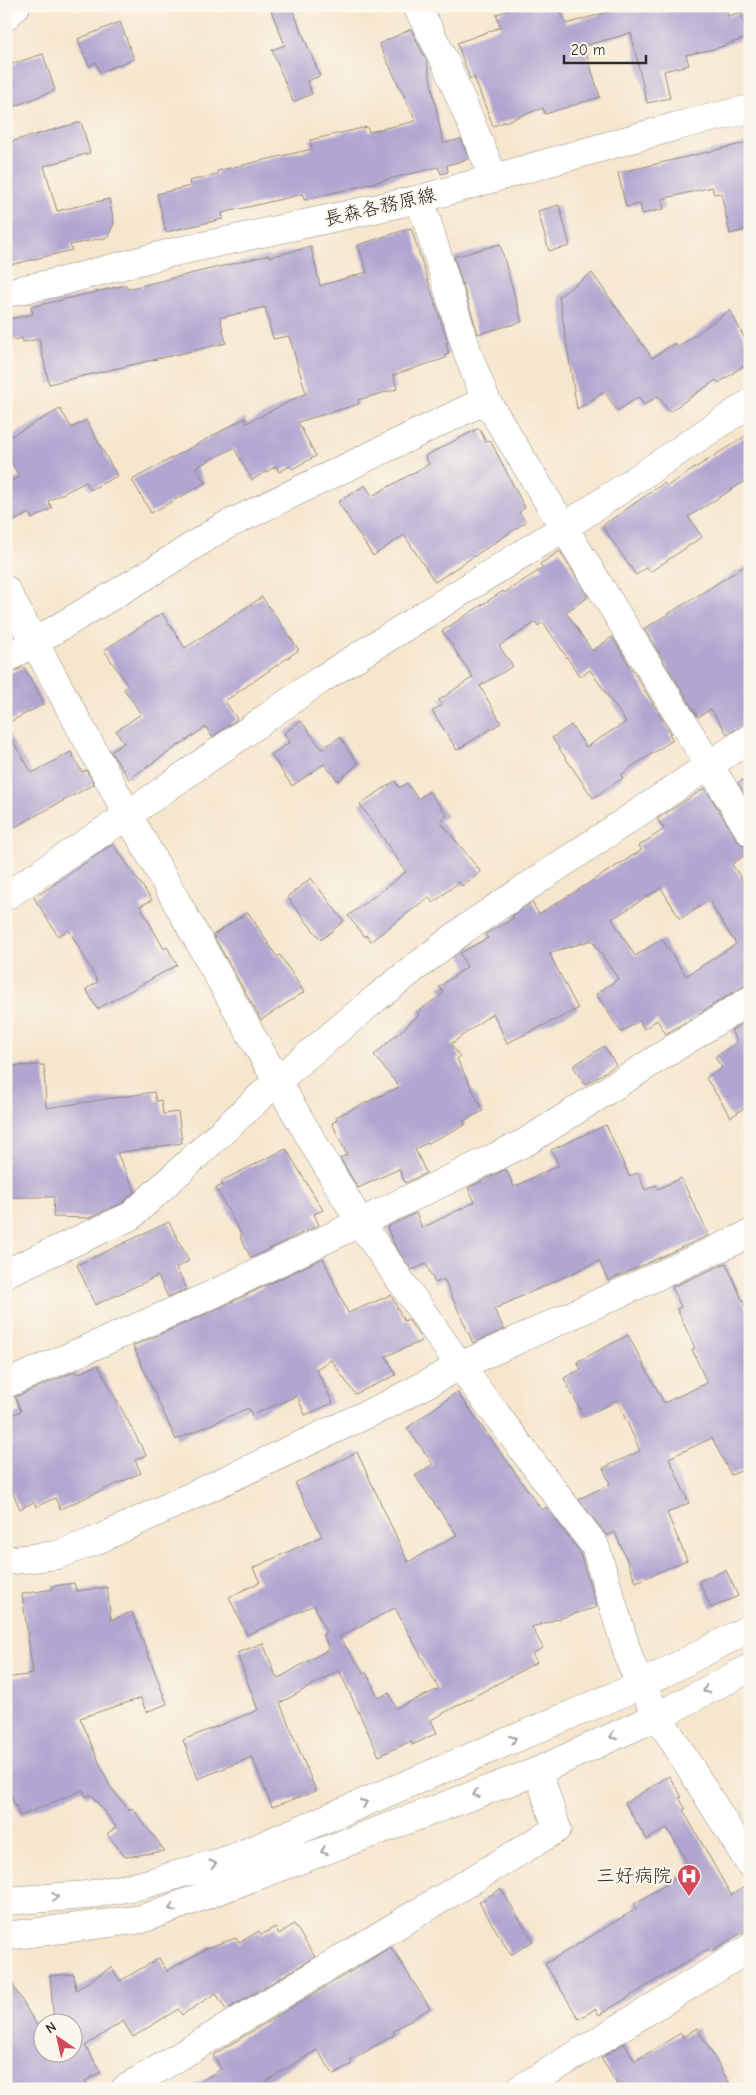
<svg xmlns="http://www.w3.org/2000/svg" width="756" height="2095" viewBox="0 0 756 2095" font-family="'Comic Neue','Klee One',sans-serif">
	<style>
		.building { fill: #b1a6d0; fill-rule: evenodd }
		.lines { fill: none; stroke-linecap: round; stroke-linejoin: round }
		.minor-casing { stroke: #90887c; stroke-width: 29 }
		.major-casing { stroke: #90887c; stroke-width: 29 }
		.minor { stroke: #fff; stroke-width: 28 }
		.major { stroke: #fff; stroke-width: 28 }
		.oneway { stroke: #a0a0a0 }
		.labels { text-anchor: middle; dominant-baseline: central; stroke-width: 4; stroke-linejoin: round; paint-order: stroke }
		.street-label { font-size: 19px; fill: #2b2b2b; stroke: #fbf7ec }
		.poi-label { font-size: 19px; fill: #2b2b2b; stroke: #fbf7ec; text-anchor: end }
	</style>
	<rect width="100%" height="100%" fill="#fbf7ec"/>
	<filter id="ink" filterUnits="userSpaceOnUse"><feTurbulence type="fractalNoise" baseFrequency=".02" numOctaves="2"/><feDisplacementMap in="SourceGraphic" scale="10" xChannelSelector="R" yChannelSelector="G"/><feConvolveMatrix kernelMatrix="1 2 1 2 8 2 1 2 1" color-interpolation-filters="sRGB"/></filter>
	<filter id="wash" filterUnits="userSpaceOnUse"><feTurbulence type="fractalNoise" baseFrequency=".0096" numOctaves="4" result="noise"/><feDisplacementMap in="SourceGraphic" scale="20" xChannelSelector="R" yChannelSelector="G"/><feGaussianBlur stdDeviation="1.12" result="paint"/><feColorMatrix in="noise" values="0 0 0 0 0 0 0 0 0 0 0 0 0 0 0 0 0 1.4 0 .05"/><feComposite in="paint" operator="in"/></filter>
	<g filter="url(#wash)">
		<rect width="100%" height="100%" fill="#f6e6ce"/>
		<g id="blocks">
			<path class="building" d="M269,6H291L320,76L307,81L312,94L293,102L272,50L285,45Z
				M516,6H558L566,24L629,6H725L728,16L741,12L748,37L718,48L686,55L689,65L664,71L670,98L647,103L631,33L584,46L600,97L545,114L543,108L493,126L474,77L470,79L457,43L501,27L496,15Z
				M120,22L134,59L100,72L96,62L89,66L78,39Z
				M411,29L427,62L443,143L461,139L469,159L447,165L448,172L441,174L438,167L304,200L303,194L222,213L223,219L166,232L157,194L190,186L189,181L218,174L217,171L312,149L310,140L367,127L369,132L416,121L379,44Z
				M43,54L55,90L6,110V66Z
				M81,122L90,153L44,166L57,211L109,199L114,223L108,237L70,245L72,250L6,266V143Z
				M750,142V229L730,234L721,193L714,194L712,187L662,199L664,209L642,214L640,204L626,207L618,173Z
				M559,205L570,246L549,251L538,211Z
				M411,228L448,343H446L449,354L445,355L446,358L393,375L397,389L358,400L359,404L298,422L316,456L292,469L290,466L279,472L276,466L252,480L234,448L196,467L205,483L151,513L132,480L245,418L247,423L306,393L289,336L273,339L265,307L220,318L226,343L49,384L39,339L23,342L22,338L6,342V320L33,314L31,307L126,285L127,289L269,255V257L311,247L320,286L367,272L358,245Z
				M500,244L522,322L478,334L454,257Z
				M592,273L652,358L675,343L678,347L730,310L750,349V361L719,383L716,380L669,412L658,396L644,405L639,397L617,411L605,392L577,409L559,296Z
				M60,409L72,428L86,420L117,476L90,490L86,482L48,501L52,508L32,519L29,513L6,525V484L20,477L6,454V439Z
				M479,428L486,442L490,440L525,508L519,512L526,522L435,582L404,535L373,556L338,502L365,485L372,496L429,464L425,456Z
				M750,433V478L688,517L702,537L650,572L647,567L636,575L602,526L664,483L667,486Z
				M560,551L588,597L566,612L592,651L612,637L671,733L669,734L673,740L630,768L621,775L623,778L593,798L552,738L571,725L586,747L626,722L590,670L580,677L543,622L538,626L536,622L499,646L513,666L480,686L501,723L457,750L432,711L442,705L439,700L473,677L442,631L503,591L504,593L543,568L540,564Z
				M750,563V722L727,734L711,709L698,717L644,629Z
				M262,597L299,650L225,701L237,719L212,737L206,727L129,779L111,752L124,743L116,731L141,714L124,689L128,686L104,650L162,613L185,648Z
				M24,667L44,704L6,724V675Z
				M301,721L322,749L340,737L358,764L338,781L324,764L292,786L271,755L290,742L284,733Z
				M6,730L32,773L71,752L82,772L86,770L94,784L6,832Z
				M750,776V802L738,783Z
				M395,781L399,788L407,783L418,799L429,791L447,816L440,821L481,872L462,886L459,882L433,903L429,897L371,941L366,935L365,937L348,916L406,872L360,804Z
				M705,788L737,840L742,845L750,848V852L732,864L750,892V984L742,987L666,1034L657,1020L644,1029L639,1021L621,1032L596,994L618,979L592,940L549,953L578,1009L507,1043L493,1013L451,1044L460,1057L457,1059L483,1111L464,1121L465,1125L415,1149L426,1173L405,1183L399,1169L358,1188L340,1158L347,1155L332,1123L337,1120L336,1117L399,1087L374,1055L419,1015L417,1012L444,993L439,987L467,967L460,953L488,938L485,934L514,918L512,916L532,902L539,914L642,850L639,846L664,829L657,819ZM661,888L680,919L709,901L736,944L686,976L662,939L635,956L612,919Z
				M113,844L152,900L140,906L164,949L167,947L177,965L97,1009L86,989L98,982L69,930L58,936L34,898Z
				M311,878L344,921L321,940L287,897Z
				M248,912L277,957L280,955L304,992L261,1020L213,935Z
				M750,1019V1104L731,1117L706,1078L722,1068L715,1057L737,1042L731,1030Z
				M604,1046L616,1065L585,1085L573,1066Z
				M44,1065L46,1108L154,1092L156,1101L161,1100L163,1114L178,1112L182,1143L117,1153L135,1191L122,1203L89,1218L53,1217L54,1197H6V1066Z
				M606,1125L629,1176L638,1173L645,1190L656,1185L658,1189L681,1178L709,1235L608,1281L599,1261L494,1309L504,1329L473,1343L444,1279L435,1283L426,1264L412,1270L395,1246L387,1227L416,1213L422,1228L475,1202L468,1188L506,1169L514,1187L559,1165L551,1150Z
				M286,1149L323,1210L314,1214L319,1225L251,1258L240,1237L242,1236L216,1188L223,1185L221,1181Z
				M169,1222L189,1261L176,1268L187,1289L168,1297L158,1276L95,1305L77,1265Z
				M323,1258L348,1313L391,1295L404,1321L408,1319L418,1334L422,1341L386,1356L396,1375L355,1394L331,1360L316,1369L333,1403L305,1415L297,1396L252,1415L248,1408L176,1440L133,1346L215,1310Z
				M726,1263L750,1317V1467L731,1475L712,1438L669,1458L689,1503L667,1513L687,1560L636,1582L615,1532L607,1536L579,1499L610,1484L603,1468L640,1451L617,1400L584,1417L564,1378L581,1369L577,1362L628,1335L664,1403L707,1383L692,1349L695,1348L677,1309L681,1307L672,1287Z
				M98,1365L146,1455L135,1460L141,1473L60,1509L55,1498L36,1507L34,1502L20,1509L6,1477V1418L21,1411L15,1397L76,1371L78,1374Z
				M457,1392L542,1510L546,1507L579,1551L597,1607L532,1627L543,1648L532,1654L537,1662L431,1720L437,1733L412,1745L411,1741L379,1756L339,1670L280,1703L316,1791L272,1807L252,1757L198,1779L183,1740L258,1710L237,1653L263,1643L277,1679L329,1649L323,1634L326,1632L314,1605L247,1635L229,1597L260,1582L253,1568L322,1536L295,1483L357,1452L408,1562L457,1535L415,1476L433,1464L407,1428ZM395,1608L439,1689L396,1708L389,1693L378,1698L366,1672L364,1673L339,1637Z
				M726,1570L738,1596L711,1608L699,1581Z
				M74,1583L76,1591L107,1587L111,1620L132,1612L167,1704L146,1712L141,1698L80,1718L109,1785L129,1810L132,1808L165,1851L125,1857L107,1834L116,1827L91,1794L86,1797L83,1790L20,1816L6,1784V1678L33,1674L22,1594L53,1589V1586Z
				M669,1776L682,1797L679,1798L686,1809L683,1810L731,1895L750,1884V1928L710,1952L708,1949L599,2015L595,2009L579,2019L545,1964L636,1909L634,1904L691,1869L667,1828L647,1840L625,1803Z
				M501,1889L533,1941L511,1955L479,1902Z
				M294,1924L315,1957L226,2010L216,1993L182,2015L178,2009L133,2037L123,2021L85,2046L101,2072L85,2081L90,2089H6V1974L42,2034V2052H54L58,2059L57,2052H72V2022H54L50,1976L74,1974L76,1990L111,1967L120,1981L159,1958L167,1971L209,1947L236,1938L239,1943L259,1931L261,1935L275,1927L279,1934Z
				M391,1947L430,2008L393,2031L395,2034L350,2061L352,2064L334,2075L317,2050L266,2081L271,2089H188L221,2069L213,2055Z
				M697,2028L733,2089H620L601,2058L624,2043L635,2061L681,2033L683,2037Z"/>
		</g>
	</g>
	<g filter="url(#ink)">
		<use href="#blocks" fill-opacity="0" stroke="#90887c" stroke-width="1"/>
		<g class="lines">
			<g class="minor-casing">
				<path id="minor" d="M417,6L447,66L494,178
					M420,199L469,357L486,400L750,832
					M6,590L128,815L277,1081L361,1224L460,1366L595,1546L630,1661L641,1685L658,1716L750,1864
					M6,659L147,575L221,528L486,400
					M6,896L128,815L320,680L565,527L750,403
					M6,1273L131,1216L277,1081L375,999L466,928L750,738
					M6,1384L209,1296L526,1142L750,1000
					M6,1561L57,1555L95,1541L391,1403L460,1366L750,1234
					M6,1901L87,1895L142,1885L231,1859L641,1685L750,1628
					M6,1936L142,1919L538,1771L658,1716L750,1668
					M125,2089L557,1829L538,1771
					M520,2089L750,1948"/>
			</g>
			<g class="major-casing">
				<path id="major" d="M6,16L16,6
					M6,293L63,281L170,253L420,199L677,126L750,109"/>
			</g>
			<use href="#minor" class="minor"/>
			<use href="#major" class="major"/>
		</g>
		<defs><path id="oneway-chevron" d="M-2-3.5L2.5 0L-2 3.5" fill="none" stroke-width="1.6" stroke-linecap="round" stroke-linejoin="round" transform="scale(1.25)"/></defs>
		<g class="oneway">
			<use href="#oneway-chevron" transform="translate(706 1690) rotate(153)"/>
			<use href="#oneway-chevron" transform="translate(613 1736) rotate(155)"/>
			<use href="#oneway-chevron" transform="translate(513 1739) rotate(-23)"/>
			<use href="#oneway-chevron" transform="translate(476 1794) rotate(160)"/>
			<use href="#oneway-chevron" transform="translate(364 1803) rotate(-23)"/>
			<use href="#oneway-chevron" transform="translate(324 1851) rotate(159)"/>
			<use href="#oneway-chevron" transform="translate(213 1864) rotate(-16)"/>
			<use href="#oneway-chevron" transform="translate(55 1897) rotate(-4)"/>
			<use href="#oneway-chevron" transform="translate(172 1908) rotate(159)"/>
		</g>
	</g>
	<defs>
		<g id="hospital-pin" transform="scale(1.25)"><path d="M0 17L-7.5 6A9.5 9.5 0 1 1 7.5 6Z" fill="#d1495b" stroke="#fbf7ec"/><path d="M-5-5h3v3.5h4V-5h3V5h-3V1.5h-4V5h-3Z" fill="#fff"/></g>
	</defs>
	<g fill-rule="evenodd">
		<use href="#hospital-pin" x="689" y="1876"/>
	</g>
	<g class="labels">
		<g class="street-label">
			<text transform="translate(380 207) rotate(-13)">長森各務原線</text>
		</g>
		<g class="poi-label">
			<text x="672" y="1876">三好病院</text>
		</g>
	</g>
	<rect width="756" height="2095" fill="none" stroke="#fbf7ec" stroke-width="25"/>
	<g transform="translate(58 2038) rotate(326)"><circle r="24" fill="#fbf7ec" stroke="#a8a59f"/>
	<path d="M0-4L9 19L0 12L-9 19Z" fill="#d1495b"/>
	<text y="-8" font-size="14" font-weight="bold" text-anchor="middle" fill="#2b2b2b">N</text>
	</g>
	<path d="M564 55v8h82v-8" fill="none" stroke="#2b2b2b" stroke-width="2.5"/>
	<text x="571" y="55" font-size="15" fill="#2b2b2b" stroke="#fbf7ec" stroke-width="4" paint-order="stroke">20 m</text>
</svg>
